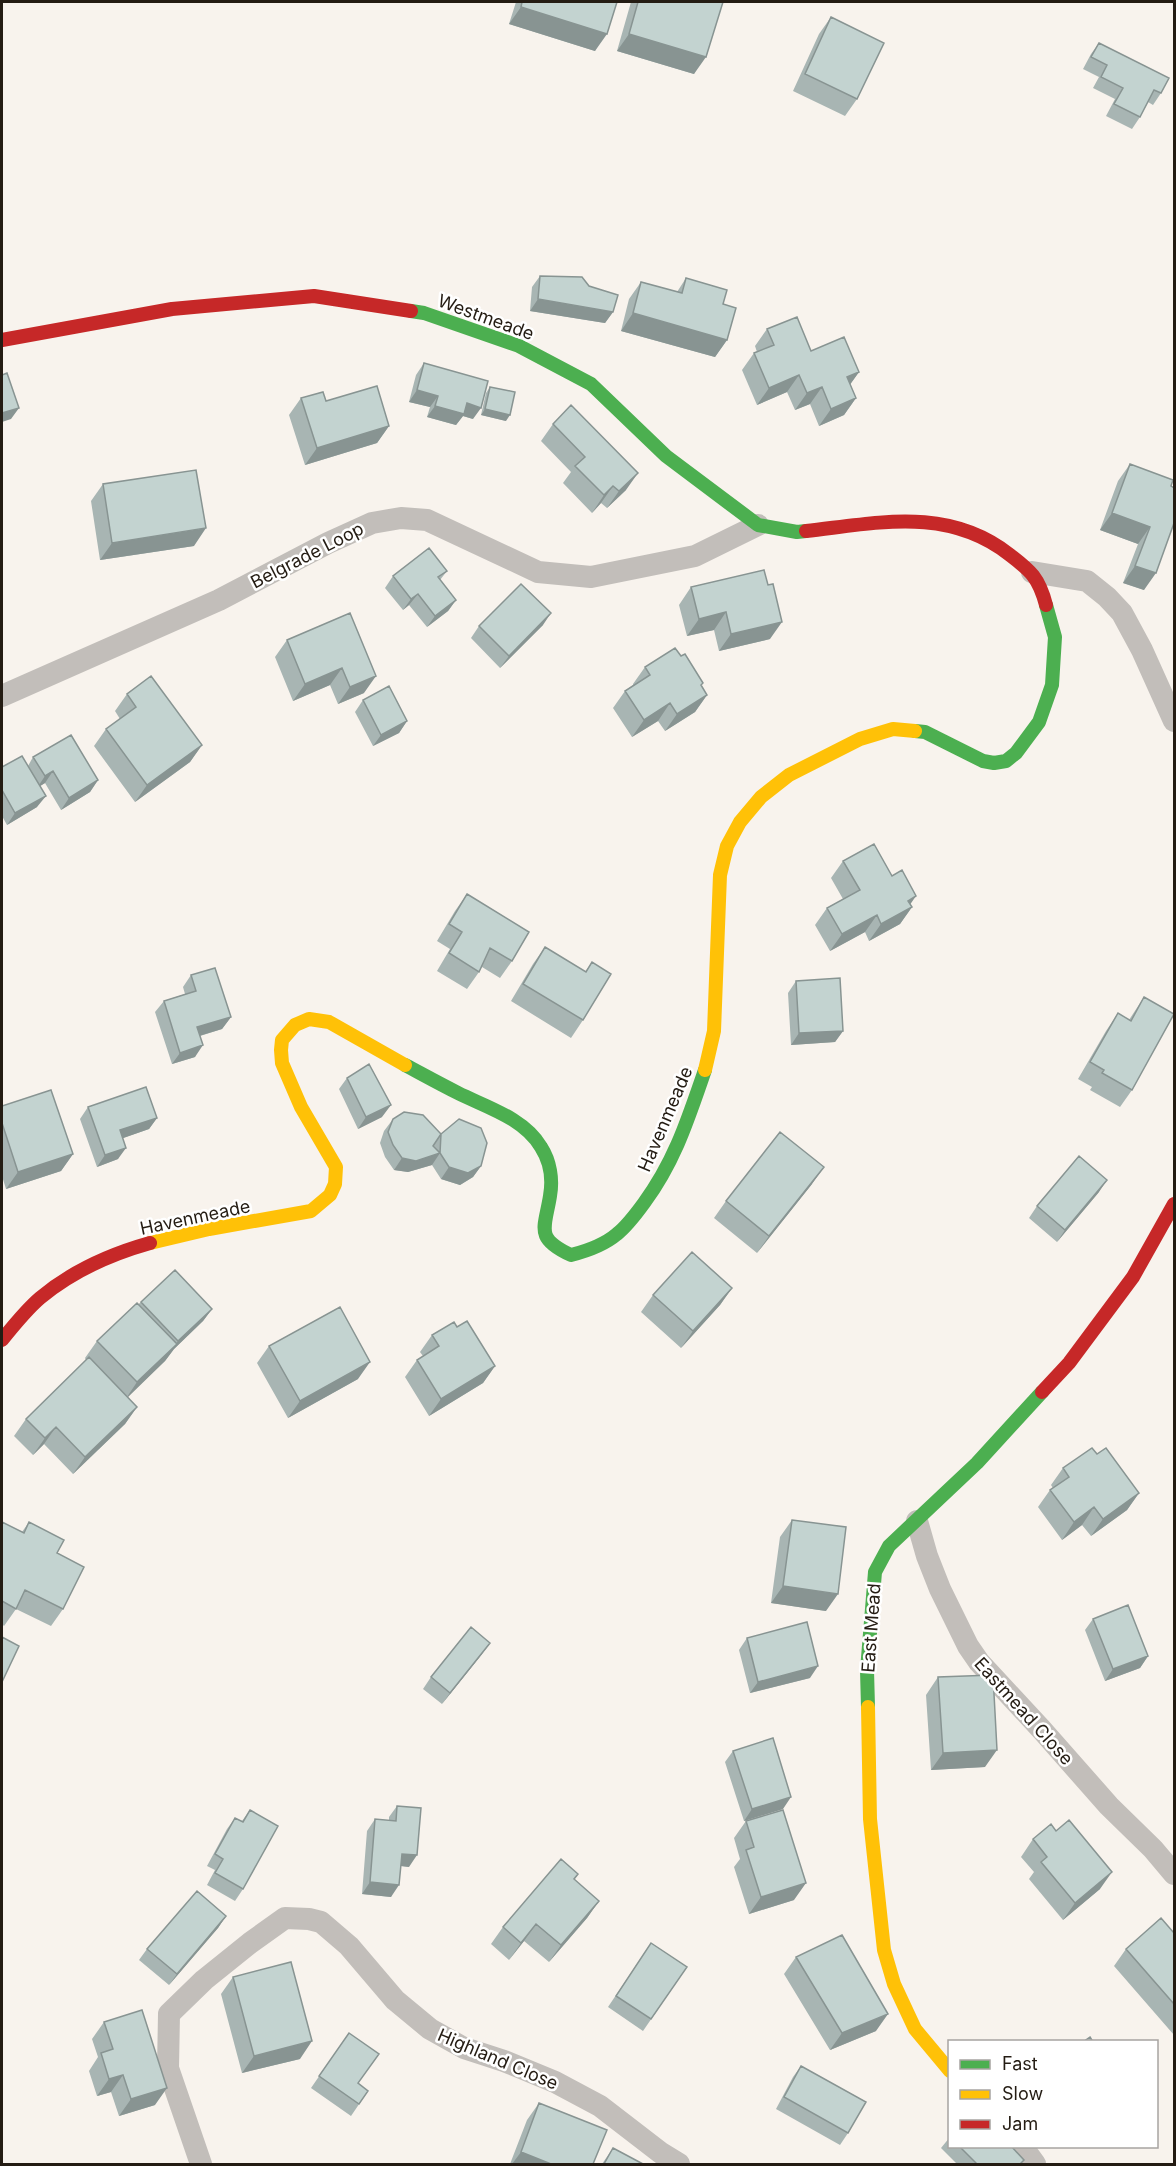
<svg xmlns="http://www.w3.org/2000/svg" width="1176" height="2166" viewBox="0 0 1176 2166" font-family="Inter,sans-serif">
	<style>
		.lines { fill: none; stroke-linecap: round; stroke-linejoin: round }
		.street { stroke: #c2beba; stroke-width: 22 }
		.fast { stroke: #4caf50; stroke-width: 14 }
		.slow { stroke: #ffc107; stroke-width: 14 }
		.jam { stroke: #c62828; stroke-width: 14 }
		.wall { fill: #a8b5b3 }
		.shaded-wall { fill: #889492 }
		.building { fill: #c3d3d0; stroke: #889492; stroke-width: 1.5 }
		.labels { text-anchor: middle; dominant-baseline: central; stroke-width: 5; stroke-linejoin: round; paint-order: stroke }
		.street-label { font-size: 18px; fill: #241c13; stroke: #fff }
	</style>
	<rect width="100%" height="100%" fill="#f8f3ed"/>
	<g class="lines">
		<path class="street" d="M1032,572L1087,581L1107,597L1122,613L1142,650L1174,721
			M2,696L219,600L328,543L372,523L401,518L427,520L538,572L591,577L695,556L758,525
			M917,1521L927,1556L940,1589L968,1646L979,1662L1042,1730L1109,1806L1153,1849L1174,1874
			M1022,2146L1035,2164
			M201,2164L168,2068L169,2014L204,1980L250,1943L285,1918L309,1919L321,1922L349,1946L395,2000L430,2029L464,2048L504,2061L555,2082L600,2106L661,2153L679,2164"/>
		<path class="fast" d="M411,311L424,313L519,346L591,384L666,456L758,525L797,532L806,531
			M915,731L925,732L983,761L994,763L1006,761L1016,753L1039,722L1052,685L1055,637L1046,605
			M405,1065C422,1074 440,1084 458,1093C486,1107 524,1118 541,1147C550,1161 553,1179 550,1196C545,1228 534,1238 571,1255C587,1251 604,1245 617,1234C627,1226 636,1214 644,1203C675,1161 688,1119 705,1070
			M868,1707L867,1670L875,1572L889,1546L977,1463L1042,1392"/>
		<path class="slow" d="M705,1070L714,1031L720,875L727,846L740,822L761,797L789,775L860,739L893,729L915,731
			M150,1243L209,1229L311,1211L330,1195L335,1184L336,1167L301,1107L282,1063L281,1050L282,1040L295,1025L309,1019L329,1022L405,1065
			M868,1707L870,1819L884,1950L894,1984L915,2029L950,2071"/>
		<path class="jam" d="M2,340L172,309L314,296L411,311
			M806,531C878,523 948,506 1010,555C1031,571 1039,578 1046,605
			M2,1340C14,1325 26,1310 40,1298C71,1272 111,1254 150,1243
			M1042,1392L1069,1363L1133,1277L1174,1204"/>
	</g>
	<path class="wall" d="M516,2H617L595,51L509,24Z
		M631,2H721L694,74L617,51Z
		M831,17L857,99L845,116L793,91L819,34Z
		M1099,43L1161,93L1153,105L1148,102L1140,117L1132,129L1106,116L1115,99L1093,88L1099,77L1083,69L1091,54Z
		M540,276L589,286L613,312L605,323L530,311L532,287Z
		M686,278L727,340L715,357L621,331L629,299L641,282L677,292Z
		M767,329L811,351L859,372L850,384L856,398L844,415L819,426L810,404L795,410L787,392L757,405L742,370L754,353L757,352L755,346Z
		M424,363L473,419L463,416L456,425L427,417L430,407L409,402L416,375Z
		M490,387L506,421L481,415L486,393Z
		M301,398L326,401L389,426L377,443L305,465L289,415Z
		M553,424L626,490L607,508L601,503L592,513L563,483L571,472L541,441Z
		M1130,464L1171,486L1144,590L1123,583L1138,544L1100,530L1118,481Z
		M103,484L194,546L100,560L91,501Z
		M447,571L440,580L456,600L448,611L427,627L409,605L403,610L385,588L393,576Z
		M768,585L770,639L719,651L714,630L687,636L679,605L691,587Z
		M350,613L364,693L338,704L330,685L293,701L275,657L287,640Z
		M543,625L500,668L471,638L479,626Z
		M645,667L701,686L707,695L695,712L665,731L658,721L632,737L613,708L625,691L633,685V684Z
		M127,694L202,745L190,762L135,802L94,746L106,729L120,719L115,711Z
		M363,700L407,721L399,733L373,746L355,712Z
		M33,757L98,780L90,792L61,810L45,783L40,786L37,807L7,825L2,816V767L28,766Z
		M843,861L892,876L912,907L900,924L869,941L865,932L830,951L815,925L827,908L843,899L831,878Z
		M467,894L512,961L500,978L482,967L479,972L467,989L437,971L450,949L437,941L455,911Z
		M545,947L585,972L592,962L583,1020L571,1038L511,1001L533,964Z
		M191,975L231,1017L222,1029L200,1036L195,1057L172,1064L155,1012L164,1001L185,994L183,987Z
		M796,981L843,1031L835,1042L791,1045L788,993Z
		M1144,997L1132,1090L1120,1107L1090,1090L1092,1087L1078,1079L1106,1031L1118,1013L1129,1020Z
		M347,1078L382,1117L358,1129L339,1089Z
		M2,1106L73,1154L61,1171L6,1189L2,1176Z
		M88,1107L157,1118L149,1129L123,1138L118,1159L97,1167L80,1119Z
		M393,1119L441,1134L481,1166L473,1177L460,1185L441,1179L432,1165L408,1172L394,1170L385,1157L380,1143L384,1131Z
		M812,1184L757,1253L714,1218L726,1201Z
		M1099,1192L1057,1242L1029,1218L1037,1206Z
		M732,1288L720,1305L681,1348L641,1312L653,1295Z
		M141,1302L212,1309L203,1321L174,1349L165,1361L127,1397L137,1407L125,1424L73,1474L44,1444L33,1455L14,1436L26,1419L86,1360L85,1358L97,1341Z
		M457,1327L495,1366L483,1383L429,1416L405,1377L417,1360L423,1356L420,1352L432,1335Z
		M269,1346L358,1379L288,1418L257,1363Z
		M1097,1454L1139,1493L1127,1510L1091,1536L1082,1525L1062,1540L1038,1507L1050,1490L1053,1488L1051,1485L1063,1468Z
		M792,1520L826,1611L771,1603L780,1537Z
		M2,1522L22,1532L29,1522L57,1553L63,1609L51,1626L16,1609L4,1626L2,1624Z
		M1093,1619L1148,1656L1140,1668L1105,1681L1085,1630Z
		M747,1638L810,1678L750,1693L739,1650Z
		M482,1654L442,1704L423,1689L431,1677Z
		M938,1677L985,1767L931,1770L926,1695Z
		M733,1751L783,1809L744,1821L725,1762Z
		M397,1806L409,1867L401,1866L391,1897L362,1894L367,1831L375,1819L389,1821V1817Z
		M250,1810L243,1889L235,1901L207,1885L215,1870L207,1866L227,1829L235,1818L242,1821Z
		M746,1821L794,1900L749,1914L734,1867L740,1859L734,1838Z
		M1056,1831L1100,1889L1063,1920L1029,1879L1034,1872L1021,1857L1033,1839Z
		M578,1874L574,1880L599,1901L587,1918L549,1962L524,1941L509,1960L491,1944L503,1927Z
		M226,1916L218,1928L169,1985L139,1960L147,1949Z
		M1174,1933V2035L1114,1966L1126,1949Z
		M651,1943L687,1967L643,2031L608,2007Z
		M796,1957L876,2031L830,2050L784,1974Z
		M233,1977L300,2059L242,2073L221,1994Z
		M104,2022L155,2105L119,2116L111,2092L97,2096L89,2071L98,2057L92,2039Z
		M349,2033L358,2084L368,2091L351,2116L311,2088Z
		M801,2066L848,2133L840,2145L776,2109L793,2077Z
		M539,2103L593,2164H510L527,2120Z
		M950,2137V2146H1011L1024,2160L1021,2164H957L941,2148Z
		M613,2148L643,2164H602Z"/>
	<path class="shaded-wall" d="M521,7L607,34L595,51L509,24Z
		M629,34L706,57L694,74L617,51Z
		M538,299L613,312L605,323L530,311Z
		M633,313L727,340L715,357L621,331Z
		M859,372L847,389V377Z
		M799,375L787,392L757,405L769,388Z
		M822,387L810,404L795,410L807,393Z
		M417,390L438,396L430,407L409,402Z
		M856,398L844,415L819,426L831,409Z
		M467,403L481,408L473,419L463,416L456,425L427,417L435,406Z
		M19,408L11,419L2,422V413Z
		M485,409L510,415L506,421L481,415Z
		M389,426L377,443L305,465L317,448Z
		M638,473L626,490L607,508L619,491Z
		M613,486L601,503L592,513L604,495Z
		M1112,513L1150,527L1138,544L1100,530Z
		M206,528L194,546L100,560L112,543Z
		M1135,566L1156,573L1144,590L1123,583Z
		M418,594L409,605L403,610L411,599Z
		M456,600L448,611L427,627L435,616Z
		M726,612L714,630L687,636L699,619Z
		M551,613L543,625L500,668L509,656Z
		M782,622L770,639L719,651L731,634Z
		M342,668L330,685L293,701L305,684Z
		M376,676L364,693L338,704L350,687Z
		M707,695L695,712L665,731L677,714Z
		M670,703L658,721L632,737L644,720Z
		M407,721L399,733L373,746L381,735Z
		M202,745L190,762L135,802L147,785Z
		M53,771L45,783L37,788L45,776Z
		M98,780L90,792L61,810L69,798Z
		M46,796L37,807L7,825L15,813Z
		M916,896L907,909L912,907L900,924L869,941L881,924L908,901Z
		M877,915L865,932L830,951L842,934Z
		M231,1017L222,1029L189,1039L197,1027Z
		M843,1031L835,1042L791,1045L799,1033Z
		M203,1045L195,1057L172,1064L180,1053Z
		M391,1105L382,1117L358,1129L366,1117Z
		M157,1118L149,1129L112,1142L120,1130Z
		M126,1148L118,1159L97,1167L105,1155Z
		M440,1153L432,1165L408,1172L394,1170L402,1158Z
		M73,1154L61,1171L6,1189L18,1172Z
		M481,1166L473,1177L460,1185L441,1179L449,1167Z
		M824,1167L812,1184L757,1253L769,1236Z
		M1107,1180L1099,1192L1057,1242L1065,1230Z
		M732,1288L720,1305L681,1348L693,1331Z
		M212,1309L203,1321L174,1349L165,1361L125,1400L137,1382L173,1348L178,1341Z
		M370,1362L358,1379L288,1418L300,1401Z
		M495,1366L483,1383L429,1416L441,1399Z
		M137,1407L125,1424L73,1474L85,1457Z
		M56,1427L44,1444L33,1455L45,1438Z
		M1139,1493L1127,1510L1091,1536L1103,1519Z
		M1094,1507L1082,1525L1062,1540L1074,1522Z
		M783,1586L838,1594L826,1611L771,1603Z
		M490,1643L482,1654L442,1704L450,1693Z
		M1148,1656L1140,1668L1105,1681L1113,1669Z
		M818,1666L810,1678L750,1693L758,1682Z
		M997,1750L985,1767L931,1770L943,1753Z
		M791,1797L783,1809L744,1821L752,1809Z
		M402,1854L417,1855L409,1867L393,1865Z
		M1112,1872L1100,1889L1063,1920L1075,1903Z
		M370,1882L399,1885L391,1897L362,1894Z
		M806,1883L794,1900L749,1914L761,1897Z
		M599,1901L587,1918L549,1962L561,1945Z
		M226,1916L218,1928L169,1985L177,1974Z
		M536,1924L524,1941L509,1960L521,1943Z
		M888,2014L876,2031L830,2050L842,2033Z
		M312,2041L300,2059L242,2073L254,2056Z
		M123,2075L111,2092L97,2096L109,2079Z
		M167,2088L155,2105L119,2116L131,2099Z
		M521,2152L551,2164H512Z"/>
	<path class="building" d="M522,2H617L607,34L521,7Z
		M638,2H723L706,57L629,34Z
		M831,17L884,43L857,99L805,74Z
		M1099,43L1169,78L1161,93L1154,90L1140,117L1114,104L1123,88L1101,77L1107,65L1091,57Z
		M540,276L582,277L589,286L618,295L613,312L538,299Z
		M686,278L727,290L723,304L736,308L727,340L633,313L641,282L682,293Z
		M797,317L811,351L844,337L859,372L847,377L856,398L831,409L822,387L807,393L799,375L769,388L754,353L774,345L767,329Z
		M424,363L488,381L481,408L467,403L464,414L435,406L438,396L417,390Z
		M7,373L19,408L2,413V375Z
		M377,386L389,426L317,448L301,398L323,392L326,401Z
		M490,387L515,392L510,415L485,409Z
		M571,405L638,473L619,491L613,486L604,495L575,466L585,457L553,424Z
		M1130,464L1173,480L1171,486L1174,488V523L1156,573L1135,566L1150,527L1112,513Z
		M196,470L206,528L112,543L103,484Z
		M429,548L447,571L438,577L456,600L435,616L418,594L411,599L393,576Z
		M764,570L768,585L773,584L782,622L731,634L726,612L699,619L691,587Z
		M521,584L551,613L509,656L479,626Z
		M350,613L376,676L350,687L342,668L305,684L287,640Z
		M675,648L681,656L685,654L703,683L701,685L707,695L677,714L670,703L644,720L625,691L650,675L645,667Z
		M151,676L202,745L147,785L106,729L136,707L127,694Z
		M389,686L407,721L381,735L363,700Z
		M71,735L98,780L69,798L53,771L45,776L33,757Z
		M22,756L46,796L15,813L2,790V767Z
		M874,844L892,876L902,870L916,896L908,901L912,907L881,924L877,915L842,934L827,908L860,890L843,861Z
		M467,894L529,932L512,961L490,948L479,972L449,953L462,932L449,924Z
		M545,947L586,972L592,962L611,974L583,1020L523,984Z
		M215,968L231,1017L197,1027L203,1045L180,1053L164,1001L196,991L191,975Z
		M840,978L843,1031L799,1033L796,981Z
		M1144,997L1174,1014L1132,1090L1102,1073L1104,1070L1090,1062L1118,1013L1131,1021Z
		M369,1064L391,1105L366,1117L347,1078Z
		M146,1087L157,1118L120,1130L126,1148L105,1155L88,1107Z
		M51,1090L73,1154L18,1172L2,1123V1106Z
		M404,1112L423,1115L441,1134L433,1146L440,1153L416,1161L402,1158L393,1145L388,1132L393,1119Z
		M459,1119L481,1128L487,1143L481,1166L468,1173L449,1167L440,1153L441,1134Z
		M780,1132L824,1167L769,1236L726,1201Z
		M1079,1156L1107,1180L1065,1230L1037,1206Z
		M692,1252L732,1288L693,1331L653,1295Z
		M175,1270L212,1309L178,1341L141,1302Z
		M137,1303L177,1344L137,1382L97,1341Z
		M340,1307L370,1362L300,1401L269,1346Z
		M467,1321L495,1366L441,1399L417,1360L439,1346L432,1335L454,1322L457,1327Z
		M89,1357L137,1407L85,1457L56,1427L45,1438L26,1419Z
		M1092,1448L1097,1454L1106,1448L1139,1493L1103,1519L1094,1507L1074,1522L1050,1490L1069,1477L1063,1468Z
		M792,1520L846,1527L838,1594L783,1586Z
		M2,1522L24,1533L29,1522L64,1540L57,1553L84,1567L63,1609L25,1590L16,1609L2,1601Z
		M1128,1605L1148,1656L1113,1669L1093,1619Z
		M807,1622L818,1666L758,1682L747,1638Z
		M471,1627L490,1643L450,1693L431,1677Z
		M2,1637L19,1646L2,1682Z
		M993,1675L997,1750L943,1753L938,1677Z
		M773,1738L791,1797L752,1809L733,1751Z
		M397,1806L421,1808L417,1855L402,1854L399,1885L370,1882L375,1819L396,1821Z
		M250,1810L278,1826L243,1889L215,1873L223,1859L215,1854L235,1818L243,1822Z
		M783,1810L806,1883L761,1897L746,1850L754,1847L746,1821Z
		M1069,1820L1112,1872L1075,1903L1041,1862L1047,1857L1033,1839L1051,1824L1056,1831Z
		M561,1859L578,1874L574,1879L599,1901L561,1945L536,1924L521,1943L503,1927Z
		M197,1891L226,1916L177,1974L147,1949Z
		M1161,1918L1174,1933V2004L1126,1949Z
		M842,1935L888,2014L842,2033L796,1957Z
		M651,1943L687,1967L651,2019L616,1996Z
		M291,1962L312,2041L254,2056L233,1977Z
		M142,2010L167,2088L131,2099L123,2075L109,2079L101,2053L113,2049L104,2022Z
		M349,2033L379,2054L358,2083L368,2091L359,2104L319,2076Z
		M1090,2037L1093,2042H1083Z
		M801,2066L866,2102L848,2133L784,2097Z
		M539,2103L607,2130L593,2164H551L521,2152Z
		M959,2146H1011L1024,2160L1020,2164H977Z
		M613,2148L643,2164H604Z"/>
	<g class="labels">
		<g class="street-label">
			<text transform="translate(486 317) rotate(20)">Westmeade</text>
			<text transform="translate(307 555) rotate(-27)">Belgrade Loop</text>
			<text transform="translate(665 1119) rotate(-67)">Havenmeade</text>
			<text transform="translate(195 1217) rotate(-12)">Havenmeade</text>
			<text transform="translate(871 1628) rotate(-86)">East Mead</text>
			<text transform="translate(1024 1711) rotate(48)">Eastmead Close</text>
			<text transform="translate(498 2059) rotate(23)">Highland Close</text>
		</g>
	</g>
	<rect width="1176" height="2166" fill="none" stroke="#241c13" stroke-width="6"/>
	<rect x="948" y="2040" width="210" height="108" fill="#ffffff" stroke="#a7a4a1" stroke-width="1.5"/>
	<rect x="960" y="2060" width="30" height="9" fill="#4caf50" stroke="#a7a4a1" stroke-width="1.5"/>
	<text x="1002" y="2070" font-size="18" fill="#241c13">Fast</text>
	<rect x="960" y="2090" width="30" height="9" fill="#ffc107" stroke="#a7a4a1" stroke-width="1.5"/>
	<text x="1002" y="2100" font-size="18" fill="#241c13">Slow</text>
	<rect x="960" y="2120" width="30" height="9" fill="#c62828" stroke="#a7a4a1" stroke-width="1.5"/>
	<text x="1002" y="2130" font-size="18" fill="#241c13">Jam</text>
</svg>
